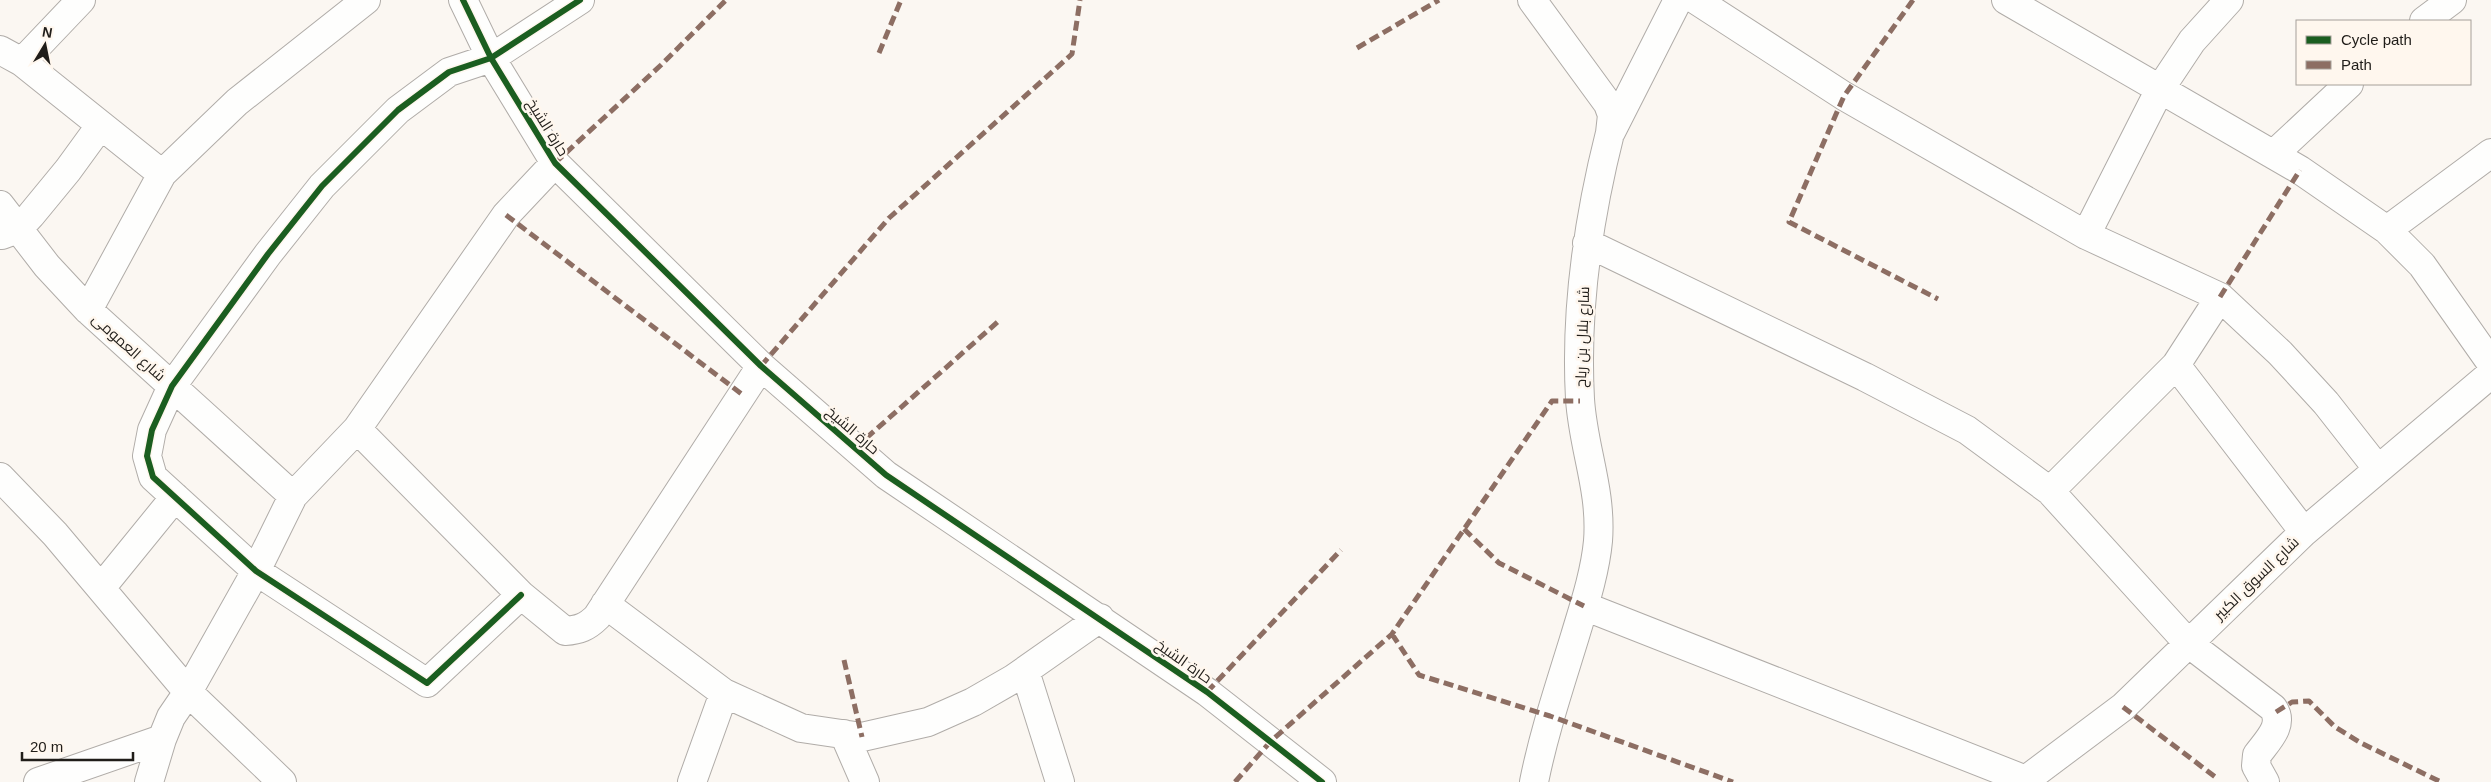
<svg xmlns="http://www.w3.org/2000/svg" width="2491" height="782" viewBox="0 0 2491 782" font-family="Arial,Cairo,sans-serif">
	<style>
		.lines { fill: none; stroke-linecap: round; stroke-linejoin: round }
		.minor-casing { stroke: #b0aca8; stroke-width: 30 }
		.minor { stroke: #fefefd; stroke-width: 28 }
		.quiet { stroke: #8d6e63; stroke-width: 5; stroke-dasharray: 10 5; stroke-linecap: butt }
		.cycleway-casing { stroke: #fff7ee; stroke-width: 9 }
		.cycleway { stroke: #1b5e20; stroke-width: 6 }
		.labels { text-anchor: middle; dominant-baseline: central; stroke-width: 5; stroke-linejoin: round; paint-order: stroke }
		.street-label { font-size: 15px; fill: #201d19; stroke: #fff7ee }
	</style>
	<rect width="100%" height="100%" fill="#fbf7f2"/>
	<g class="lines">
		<g class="minor-casing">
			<path id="minor" d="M463,0L491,58L555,163L761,366L886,475L1207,692L1322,782
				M1532,0L1608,104L1612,115L1610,133C1588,220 1575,309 1580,399C1583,448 1602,490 1598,541C1595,573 1584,606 1575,636C1560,685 1544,732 1534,782
				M1696,0L1844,96L2086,235L2220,297L2280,353L2326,403L2377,468
				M2006,0L2300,170L2387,230L2422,265L2491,363
				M2424,21L2452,0
				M0,50L22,62L162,174
				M22,62L81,0
				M1611,132L1678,0
				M2274,154L2349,84
				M0,205L47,266L88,310L293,496
				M2387,230L2491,153
				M2,235L18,229L31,215L68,170L100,126
				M2086,235L2160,89L2192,41L2229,0
				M1587,243L1865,377L1967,430L2050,491L2188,643L2273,708C2285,725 2267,741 2257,755L2256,766L2265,782
				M88,310L162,174L237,102L366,0
				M2176,365L2304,532
				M357,429L521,595L565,631C579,630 587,627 597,617L761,366
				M0,477L55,534L188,692L282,782
				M2050,491L2176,365L2220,297
				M101,588L175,497
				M521,595L427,683L256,571L153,477L147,456L152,430L172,386L268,254L322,186L398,110L449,72L491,58L580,0
				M605,604L724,693L801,728L862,737L928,722L973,702L1013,679L1100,618
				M1584,606L2031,782
				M1025,671L1060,782
				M844,734L865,782
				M38,782L162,739
				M149,782L162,739L171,717L188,692L256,571L293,496L357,429L506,215L555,163
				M692,782L724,693
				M2023,782L2123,707L2304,532L2491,374"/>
		</g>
		<use href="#minor" class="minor"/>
		<path class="quiet" d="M1913,0L1844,96L1789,222L1938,299
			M1357,48L1439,0
			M879,53L901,0
			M555,163L661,65L726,0
			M506,215L743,395
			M2220,297L2300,170
			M761,366L889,218L1072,54L1080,0
			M855,448L1001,319
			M1464,529L1499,563L1584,606
			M1392,634L1419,675L1550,716L1733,782
			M844,660L862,737
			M1207,692L1341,550
			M2123,707L2218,779
			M2276,712L2292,702L2309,701L2335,727L2361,743L2441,782
			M1235,782L1271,741L1392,634L1552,401H1580"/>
		<g class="cycleway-casing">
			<path id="cycleway" d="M463,0L491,58L555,163L761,366L886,475L1207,692L1322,782
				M521,595L427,683L256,571L153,477L147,456L152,430L172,386L268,254L322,186L398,110L449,72L491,58L580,0"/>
		</g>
		<use href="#cycleway" class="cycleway"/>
	</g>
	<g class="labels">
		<g class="street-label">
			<text transform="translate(548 127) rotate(58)">حارة الشيخ</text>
			<text transform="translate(1582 337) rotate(-88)">شارع بلال بن رباح</text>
			<text transform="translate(129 347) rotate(42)">شارع العمومى</text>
			<text transform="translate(853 430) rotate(41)">حارة الشيخ</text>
			<text transform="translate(2256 578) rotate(-44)">شارع السوق الكبير</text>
			<text transform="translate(1184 661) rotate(35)">حارة الشيخ</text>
		</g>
	</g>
	<rect x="2296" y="20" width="175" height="65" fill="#fff7ee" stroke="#a6a099"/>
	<rect x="2306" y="36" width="25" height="8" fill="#1b5e20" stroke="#a6a099"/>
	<text x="2341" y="45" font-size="15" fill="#201d19">Cycle path</text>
	<rect x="2306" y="61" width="25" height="8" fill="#8d6e63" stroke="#a6a099"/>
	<text x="2341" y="70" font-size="15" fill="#201d19">Path</text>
	<g transform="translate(45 45) rotate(10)" stroke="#fff7ee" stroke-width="4" paint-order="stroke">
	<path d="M0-4L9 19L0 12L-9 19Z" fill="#201d19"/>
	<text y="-8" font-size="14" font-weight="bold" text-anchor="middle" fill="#201d19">N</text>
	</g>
	<path d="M22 752v8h111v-8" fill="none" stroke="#201d19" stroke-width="2.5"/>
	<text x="30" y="752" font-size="15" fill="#201d19" stroke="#fff7ee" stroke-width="4" paint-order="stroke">20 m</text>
</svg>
